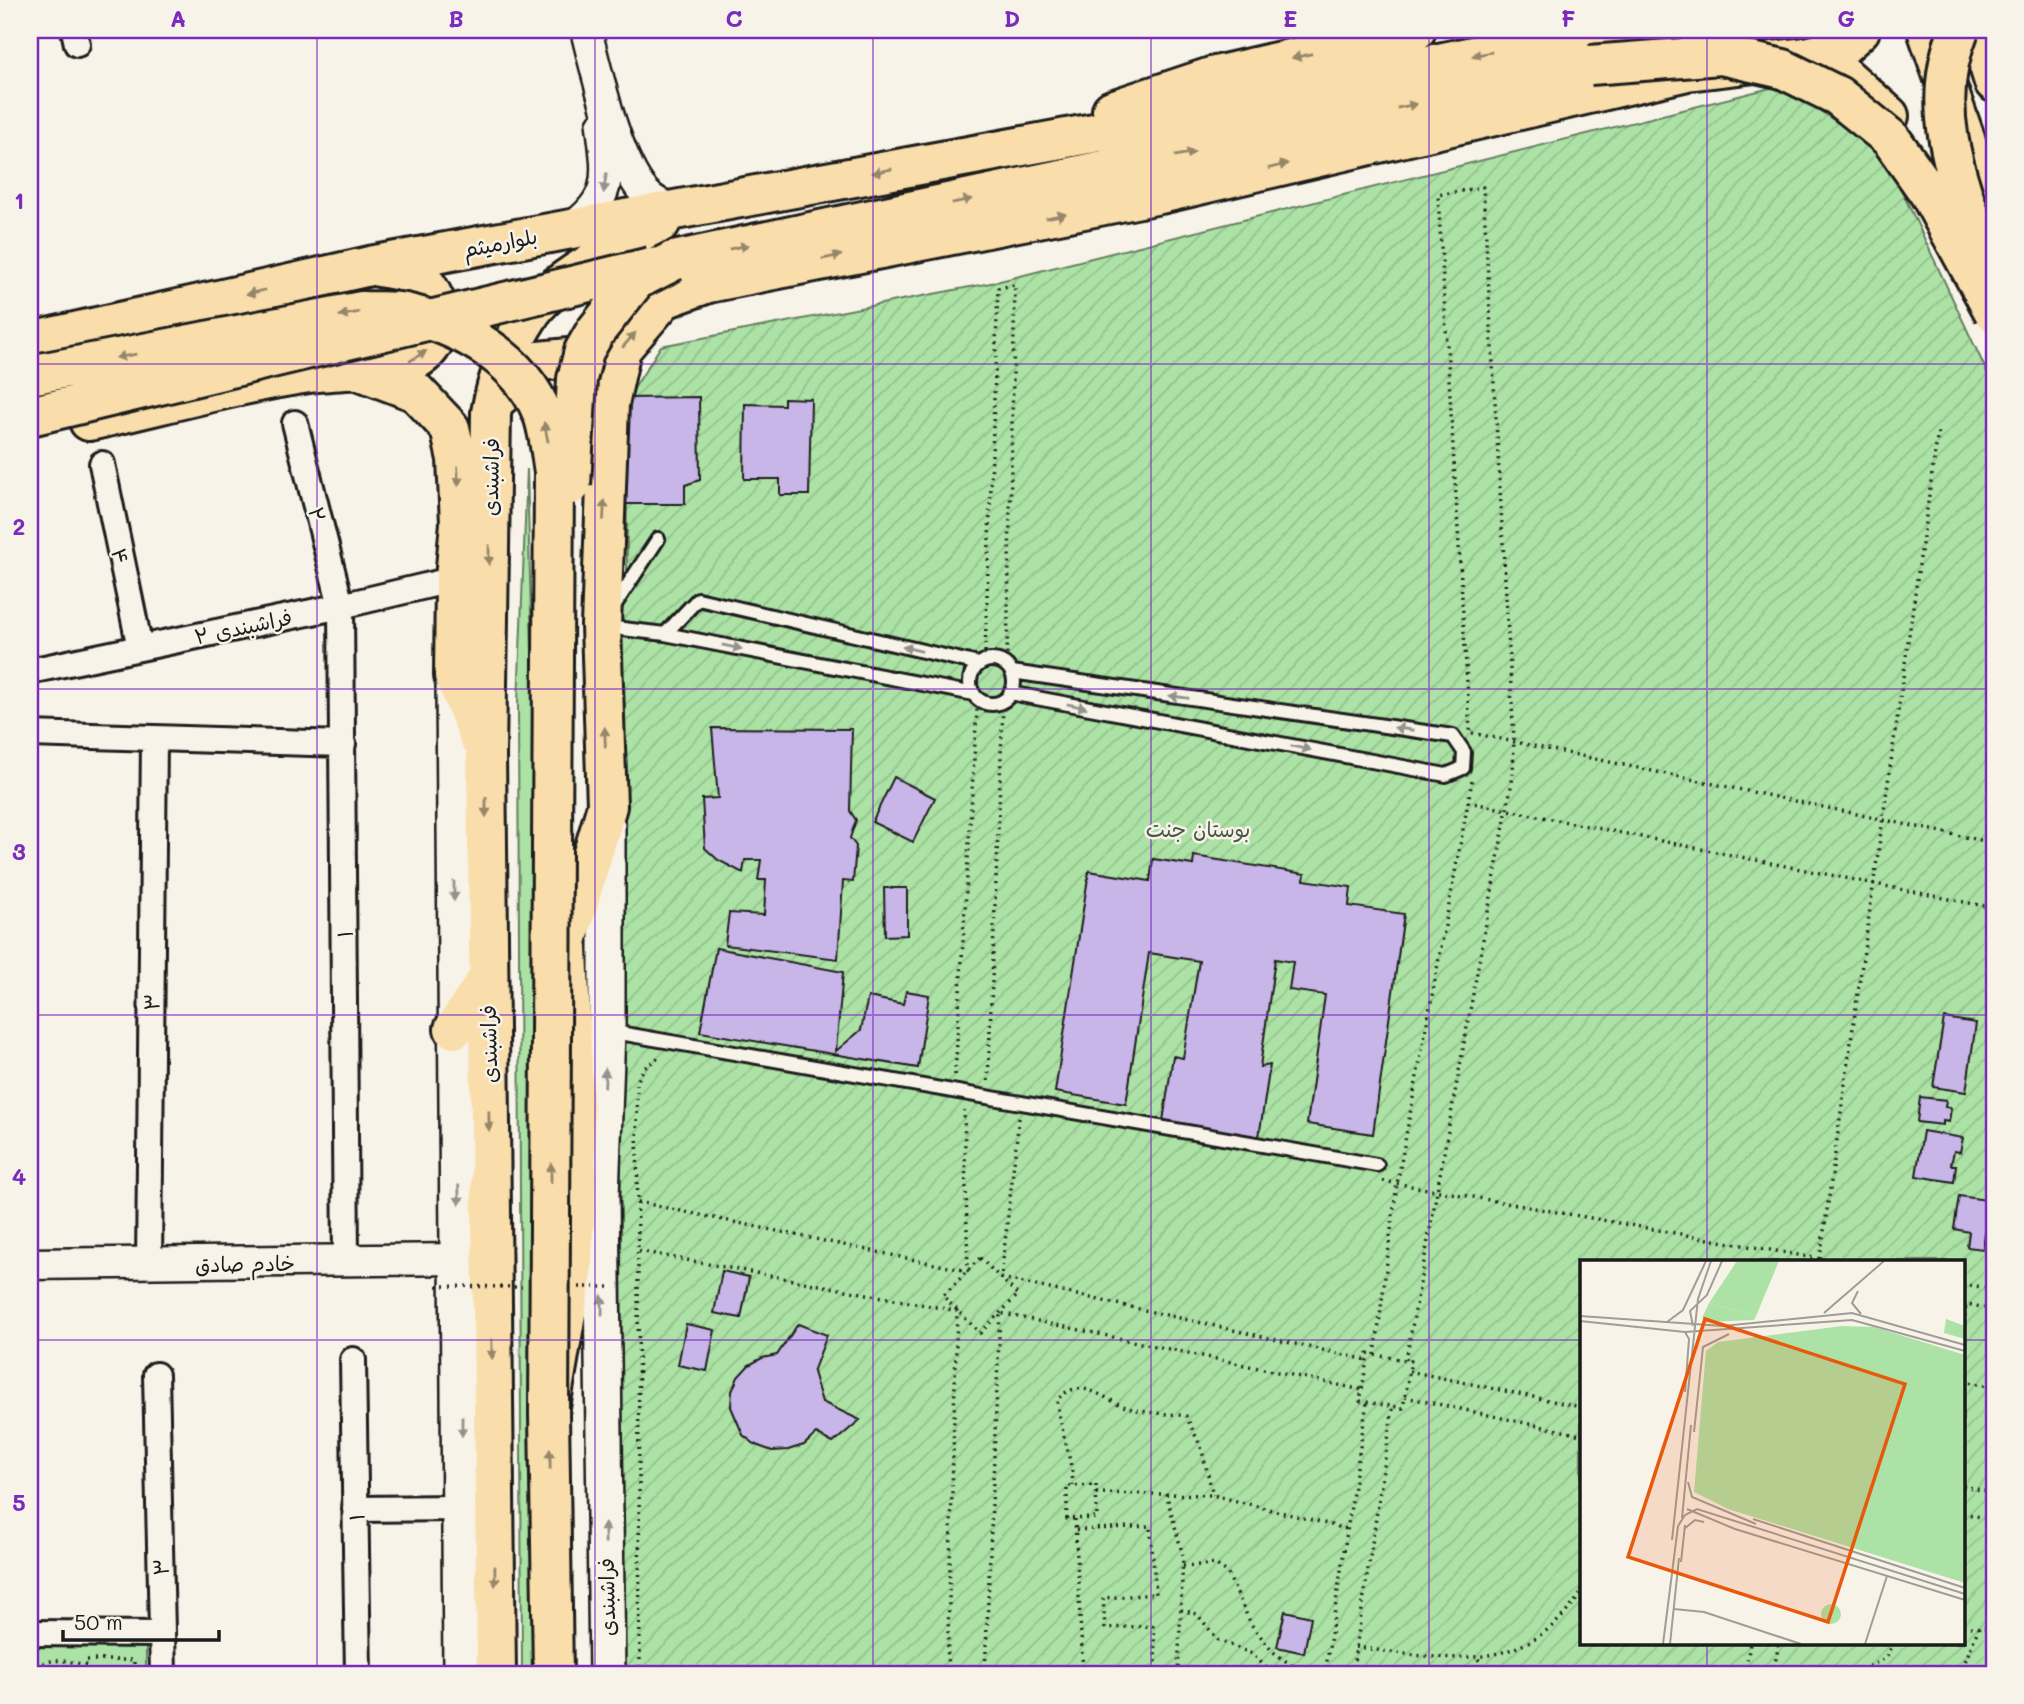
<svg xmlns="http://www.w3.org/2000/svg" width="2024" height="1704" viewBox="0 0 2024 1704" font-family="Mali,'Playpen Sans Arabic',sans-serif">
	<style>
		.green { fill: #ace2a5; stroke: #647f60; stroke-width: 2 }
		.garden { fill: url(#garden-furrows); stroke: #647f60; stroke-width: 2; fill-rule: evenodd }
		.building { fill: #c7b6e7; stroke: #1c1c1c; stroke-width: 2 }
		.lines { fill: none; stroke-linecap: round; stroke-linejoin: round }
		.service-casing { stroke: #1c1c1c; stroke-width: 18 }
		.minor-casing { stroke: #1c1c1c; stroke-width: 30 }
		.tertiary-casing { stroke: #1c1c1c; stroke-width: 35 }
		.secondary-casing { stroke: #1c1c1c; stroke-width: 40 }
		.primary-casing { stroke: #1c1c1c; stroke-width: 44 }
		.path { stroke: #1c1c1c; stroke-width: 3.5; stroke-dasharray: 2 5; stroke-linecap: butt }
		.service { stroke: #f7f3e8; stroke-width: 12 }
		.minor { stroke: #f7f3e8; stroke-width: 24 }
		.tertiary { stroke: #f7f3e8; stroke-width: 30 }
		.secondary { stroke: #f7f3e8; stroke-width: 35 }
		.primary { stroke: #f9deab; stroke-width: 38 }
		.primary-bridge-casing { stroke: #1c1c1c; stroke-width: 44; stroke-linecap: butt }
		.path-bridge { stroke: #1c1c1c; stroke-width: 3.5; stroke-dasharray: 2 5; stroke-linecap: butt }
		.primary-bridge { stroke: #f9deab; stroke-width: 38 }
		.oneway { fill: #96876b }
		.oneway2 { fill: #94928c }
		.grid { fill: none; stroke: #7b2cbf; stroke-width: 2; stroke-opacity: 0.55 }
		.labels { text-anchor: middle; dominant-baseline: central; stroke-width: 5; stroke-linejoin: round; paint-order: stroke }
		.street-label { font-size: 21px; fill: #1c1c1c; stroke: #f7f3e8 }
		.park-label { font-size: 21px; fill: #475745; stroke: #f7f3e8 }
		.inset-road { fill: none; stroke: #9f9d96; stroke-width: 2 }
		.view { fill: #e8590c; fill-opacity: 0.15; stroke: #e8590c; stroke-width: 3.5 }
		.inset-edge { fill: none; stroke: #1c1c1c; stroke-width: 3.5 }
		.neatline { fill: none; stroke: #7b2cbf; stroke-width: 2.5 }
		.grid-label { font-size: 23px; text-anchor: middle; font-weight: bold; fill: #7b2cbf }
	</style>
	<defs>
		<pattern id="garden-furrows" width="10" height="10" patternUnits="userSpaceOnUse" patternTransform="scale(1.75)"><rect width="10" height="10" fill="#ace2a5"/><path d="M-1 1l2-2M0 10L10 0M9 11l2-2" fill="none" stroke="#93c18d"/></pattern>
	</defs>
	<rect width="100%" height="100%" fill="#f7f3e8"/>
	<filter id="ink" filterUnits="userSpaceOnUse"><feTurbulence type="fractalNoise" baseFrequency=".0143" numOctaves="2"/><feDisplacementMap in="SourceGraphic" scale="14" xChannelSelector="R" yChannelSelector="G"/><feConvolveMatrix kernelMatrix="1 2 1 2 8 2 1 2 1" color-interpolation-filters="sRGB"/></filter>
	<g filter="url(#ink)">
		<path class="green" d="M527,469L532,652L539,1674H522L518,704Z
			M146,1646V1674H30V1647Z"/>
		<path class="garden" d="M1782,85L1885,155L1994,387V1674H624L617,650L627,572L626,401L661,346L996,282ZM1581,1261H1963V1643H1581Z"/>
		<path class="building" d="M699,397L700,480L685,485V504H625L626,398Z
			M784,398L811,399L809,495H780V479H744L745,404L784,405Z
			M712,728L852,729L850,811L856,820L850,838L856,846L853,882L843,881L838,959L725,945L729,913L764,915L766,880H758L761,860H745L743,873L718,860L705,848L702,799L718,798Z
			M894,777L935,798L913,842L872,822Z
			M1194,856L1305,874L1304,880L1351,887L1349,906L1404,914L1373,1134L1307,1124L1325,995L1289,990L1293,962L1275,959L1260,1067L1270,1065L1259,1137L1163,1121L1173,1056L1183,1058L1199,961L1149,953L1126,1104L1055,1092L1089,871L1150,881L1153,859L1193,865Z
			M884,888H907V935L885,936Z
			M716,948L843,972L836,1051L861,1030L868,997L903,1004L906,991L929,995L918,1068L700,1032Z
			M1944,1018L1976,1023L1966,1092L1933,1087Z
			M1920,1097L1946,1100L1945,1107L1951,1108L1949,1122L1943,1121V1125L1917,1122Z
			M1923,1131L1963,1138L1960,1152L1954,1151L1951,1165H1956L1954,1182L1916,1176Z
			M1959,1196L1994,1201V1234L1985,1233L1983,1249L1967,1247L1969,1232L1954,1229Z
			M722,1271L749,1277L741,1318L714,1313Z
			M686,1324L715,1330L707,1371L678,1365Z
			M798,1324L827,1335L813,1372L822,1402L860,1420L833,1443L816,1434L804,1445L788,1450L772,1451L756,1445L743,1435L731,1407L732,1391L738,1377L749,1365L762,1358L777,1355Z
			M1285,1611L1311,1617L1304,1653L1277,1647Z"/>
		<g class="lines">
			<g class="service-casing">
				<path id="service" d="M614,606L658,539
					M606,627L665,634L974,694
					M665,634L698,599L979,664
					M970 682a22 22 0 1 1 44 0a22 22 0 1 1-44 0Z
					M1010,693L1446,775L1463,768L1464,752L1453,736L1012,672
					M608,1031L1377,1165"/>
			</g>
			<g class="minor-casing">
				<path id="minor" d="M74,30L77,44
					M295,423L341,606L346,1261
					M102,464L140,648
					M30,671L341,606L455,579
					M30,734L343,744
					M149,1265L154,738
					M353,1360L358,1674
					M156,1375L163,1674
					M355,1509L461,1508
					M30,1633L162,1634"/>
			</g>
			<g class="tertiary-casing">
				<path id="tertiary" d="M586,30C597,73 616,161 645,193C654,203 666,207 678,212
					M570,229C614,198 608,175 602,126
					M30,1264L461,1259"/>
			</g>
			<g class="secondary-casing">
				<path id="secondary" d="M454,680C454,1011 461,1343 461,1674
					M607,1674L601,1196L607,1030V827"/>
			</g>
			<g class="primary-casing">
				<path id="primary" d="M1927,30L1994,221
					M1978,30L1994,82
					M1805,57L1839,49L1860,30
					M1112,110L1211,77L1416,30
					M673,261L1454,96L1737,30
					M30,342L370,266L1170,119L1597,30
					M361,371L416,392L450,428L457,459L460,523L455,579L454,676L479,737
					M500,396L512,375L539,361L569,358L594,374L600,387
					M89,421C161,405 235,384 309,373C334,369 396,370 415,360C441,346 444,315 430,291C420,272 398,270 379,267
					M568,938L607,806L601,626L609,404L621,349L664,299L708,283L1160,194L1687,71L1805,57L1842,74L1889,116
					M454,1029L487,979
					M496,1674L486,754L491,413C497,378 510,344 530,314C551,281 626,243 661,222
					M553,1674L549,1413L572,1278L577,1172L568,948"/>
			</g>
			<path class="path" d="M985,652L998,288L1015,285L1007,656
				M1472,733L1994,843
				M1468,802L1994,908
				M955,1075L977,709
				M988,1081L1003,706
				M1019,1118L1001,1278L1367,1360
				M1383,1181L1832,1261
				M638,1202L968,1271L964,1110
				M639,1251L957,1311L947,1674
				M980,1258L1018,1295L980,1333L943,1296Z
				M1820,1259L1938,432
				M1963,1284L1994,1289
				M1963,1303L1994,1310
				M1963,1330L1966,1305
				M1368,1354L1411,1361L1403,1408L1360,1401Z
				M1375,1355L1397,1184L1472,781
				M1406,1360L1513,776L1514,740L1483,187L1438,195L1470,731
				M1409,1371L1581,1407
				M1963,1381L1994,1387
				M1405,1397L1581,1435
				M1096,1485L1097,1518L1067,1519V1486Z
				M1073,1486C1072,1456 1060,1430 1057,1400C1080,1375 1101,1398 1126,1407C1145,1414 1167,1413 1186,1416L1201,1447L1213,1495
				M1963,1486L1994,1493
				M1987,1491L1994,1461
				M1096,1493L1213,1495L1347,1529
				M1166,1493L1183,1556L1178,1674
				M1963,1513L1994,1520
				M1075,1519L1083,1674
				M1076,1530L1150,1526L1156,1594L1103,1598L1105,1628L1153,1626L1157,1674
				M1183,1566L1215,1564L1227,1572L1251,1624L1272,1651L1298,1670L1325,1674L1367,1402
				M1181,1610L1197,1614L1218,1640L1253,1654L1272,1674
				M1963,1627L1994,1628
				M1356,1647C1442,1659 1524,1678 1581,1593
				M1478,1659L1491,1674
				M87,1660H134V1674
				M30,1668C50,1657 66,1660 88,1666
				M77,1674L88,1671L94,1674
				M640,1674L637,1082L644,1068L659,1057
				M985,1674L1000,1313L1362,1390
				M1352,1674L1393,1407
				M1745,1674L1750,1643
				M1773,1674L1779,1643
				M1857,1674C1869,1661 1891,1666 1891,1643
				M1960,1674L1979,1627"/>
			<use href="#service" class="service"/>
			<use href="#minor" class="minor"/>
			<use href="#tertiary" class="tertiary"/>
			<use href="#secondary" class="secondary"/>
			<use href="#primary" class="primary"/>
			<g class="primary-bridge-casing">
				<path id="primary-bridge" d="M1959,30C1927,107 1957,180 1984,254
					M1590,65L1721,55L1783,69L1838,96L1891,139L1929,193L1994,312
					M30,375L362,311C376,312 392,310 405,313C461,326 521,358 543,415C549,432 551,454 554,472L549,1413
					M30,416L651,267
					M571,485L577,379L584,351L595,332L636,280L673,261"/>
			</g>
			<path class="path-bridge" d="M437,1286L522,1287
				M579,1287H612"/>
			<use href="#primary-bridge" class="primary-bridge"/>
		</g>
		<defs><path id="oneway-solid" d="M-6-.8H1V-3.2L6.5 0L1 3.2V.8H-6Z" transform="scale(1.75)"/></defs>
		<g class="oneway">
			<use href="#oneway-solid" transform="translate(1482 54) rotate(168)"/>
			<use href="#oneway-solid" transform="translate(1302 56) rotate(167)"/>
			<use href="#oneway-solid" transform="translate(1407 106) rotate(-12)"/>
			<use href="#oneway-solid" transform="translate(1185 154) rotate(-12)"/>
			<use href="#oneway-solid" transform="translate(1278 166) rotate(-14)"/>
			<use href="#oneway-solid" transform="translate(882 171) rotate(169)"/>
			<use href="#oneway-solid" transform="translate(962 201) rotate(-12)"/>
			<use href="#oneway-solid" transform="translate(1056 216) rotate(-11)"/>
			<use href="#oneway-solid" transform="translate(739 247) rotate(-12)"/>
			<use href="#oneway-solid" transform="translate(832 257) rotate(-12)"/>
			<use href="#oneway-solid" transform="translate(256 292) rotate(167)"/>
			<use href="#oneway-solid" transform="translate(349 314) rotate(170)"/>
			<use href="#oneway-solid" transform="translate(629 340) rotate(-49)"/>
			<use href="#oneway-solid" transform="translate(126 356) rotate(170)"/>
			<use href="#oneway-solid" transform="translate(418 356) rotate(-32)"/>
			<use href="#oneway-solid" transform="translate(546 432) rotate(-102)"/>
			<use href="#oneway-solid" transform="translate(458 476) rotate(88)"/>
			<use href="#oneway-solid" transform="translate(604 510) rotate(-87)"/>
			<use href="#oneway-solid" transform="translate(489 555) rotate(91)"/>
			<use href="#oneway-solid" transform="translate(605 737) rotate(-92)"/>
			<use href="#oneway-solid" transform="translate(486 807) rotate(90)"/>
			<use href="#oneway-solid" transform="translate(489 1121) rotate(89)"/>
			<use href="#oneway-solid" transform="translate(551 1173) rotate(-90)"/>
			<use href="#oneway-solid" transform="translate(492 1349) rotate(89)"/>
			<use href="#oneway-solid" transform="translate(550 1459) rotate(-91)"/>
			<use href="#oneway-solid" transform="translate(495 1576) rotate(89)"/>
		</g>
		<g class="oneway2">
			<use href="#oneway-solid" transform="translate(605 183) rotate(98)"/>
			<use href="#oneway-solid" transform="translate(732 647) rotate(11)"/>
			<use href="#oneway-solid" transform="translate(912 649) rotate(-167)"/>
			<use href="#oneway-solid" transform="translate(1179 697) rotate(-172)"/>
			<use href="#oneway-solid" transform="translate(1077 706) rotate(11)"/>
			<use href="#oneway-solid" transform="translate(1404 729) rotate(-172)"/>
			<use href="#oneway-solid" transform="translate(1301 748) rotate(11)"/>
			<use href="#oneway-solid" transform="translate(454 891) rotate(90)"/>
			<use href="#oneway-solid" transform="translate(605 1078) rotate(-88)"/>
			<use href="#oneway-solid" transform="translate(459 1195) rotate(88)"/>
			<use href="#oneway-solid" transform="translate(602 1305) rotate(-91)"/>
			<use href="#oneway-solid" transform="translate(462 1426) rotate(90)"/>
			<use href="#oneway-solid" transform="translate(605 1533) rotate(-91)"/>
		</g>
	</g>
	<path class="grid" d="M317,30V1674M595,30V1674M873,30V1674M1151,30V1674M1429,30V1674M1707,30V1261M30,364H1994M30,689H1994M30,1015H1994M30,1340H1581M1963,1340H1994M1707,1643V1674"/>
	<g class="labels">
		<g class="street-label">
			<text transform="translate(500 242) rotate(-11)">بلوارمیثم</text>
			<text transform="translate(490 477) rotate(-89)">فراشبندی</text>
			<text transform="translate(318 514) rotate(76)">۲</text>
			<text transform="translate(121 556) rotate(78)">۴</text>
			<text transform="translate(243 626) rotate(-12)">۲ فراشبندی</text>
			<text transform="translate(344 934) rotate(-90)">۱</text>
			<text transform="translate(151 1002) rotate(-89)">۳</text>
			<text transform="translate(488 1044) rotate(-91)">فراشبندی</text>
			<text transform="translate(245 1263) rotate(-1)">خادم صادق</text>
			<text transform="translate(356 1517) rotate(-91)">۱</text>
			<text transform="translate(160 1567) rotate(-91)">۳</text>
			<text transform="translate(606 1597) rotate(-91)">فراشبندی</text>
		</g>
		<g class="park-label">
			<text x="1198" y="828">بوستان جنت</text>
		</g>
	</g>
	<g transform="translate(1580 1260)">
		<rect width="385" height="385" fill="#f7f3e8"/>
		<path d="M157,1H199L176,56L129,43ZM241 354a10 10 0 1 1 20 0a10 10 0 1 1-20 0Z" fill="#ace2a5"/>
		<path d="M366,59L385,66V79L364,73Z" fill="#ace2a5"/>
		<path d="M129,43L176,56L174,60L127,62L122,58Z" fill="#ace2a5"/>
		<path d="M262,66L294,67L385,95V323L148,249L114,232L126,91L138,82Z" fill="#ace2a5"/>
		<path class="inset-road" d="M278,31L272,43L281,54M244,53L304,1M0,56L143,66L272,53L385,85M0,61L105,72L272,60L385,91M87,62L103,50L126,1M113,66L110,51L127,35L142,1M105,72L109,79L105,132M114,172L123,87L149,74M108,222L112,237L176,264M107,249L155,269L385,340M102,258L111,165M173,259L385,328M104,269L115,260L124,262M92,280L118,39L131,1M101,302L105,265M94,349L124,352L221,384M83,384L98,266L105,255L117,249L385,334M90,384L99,298M285,384L307,316"/>
		<path class="view" d="M125,59L325,124L248,362L48,297Z"/>
		<rect width="385" height="385" class="inset-edge"/>
	</g>
	<rect width="2024" height="1704" fill="none" stroke="#f7f3e8" stroke-width="77"/>
	<path d="M63 1630v10h156v-10" fill="none" stroke="#1c1c1c" stroke-width="3.5"/>
	<text x="74" y="1630" font-size="21" fill="#1c1c1c" stroke="#f7f3e8" stroke-width="5" paint-order="stroke">50 m</text>
	<rect x="38" y="38" width="1948" height="1628" class="neatline"/>
	<g class="grid-label">
		<text x="178" y="27">A</text>
		<text x="456" y="27">B</text>
		<text x="734" y="27">C</text>
		<text x="1012" y="27">D</text>
		<text x="1290" y="27">E</text>
		<text x="1568" y="27">F</text>
		<text x="1846" y="27">G</text>
		<text x="19" y="209">1</text>
		<text x="19" y="535">2</text>
		<text x="19" y="860">3</text>
		<text x="19" y="1185">4</text>
		<text x="19" y="1511">5</text>
	</g>
</svg>
